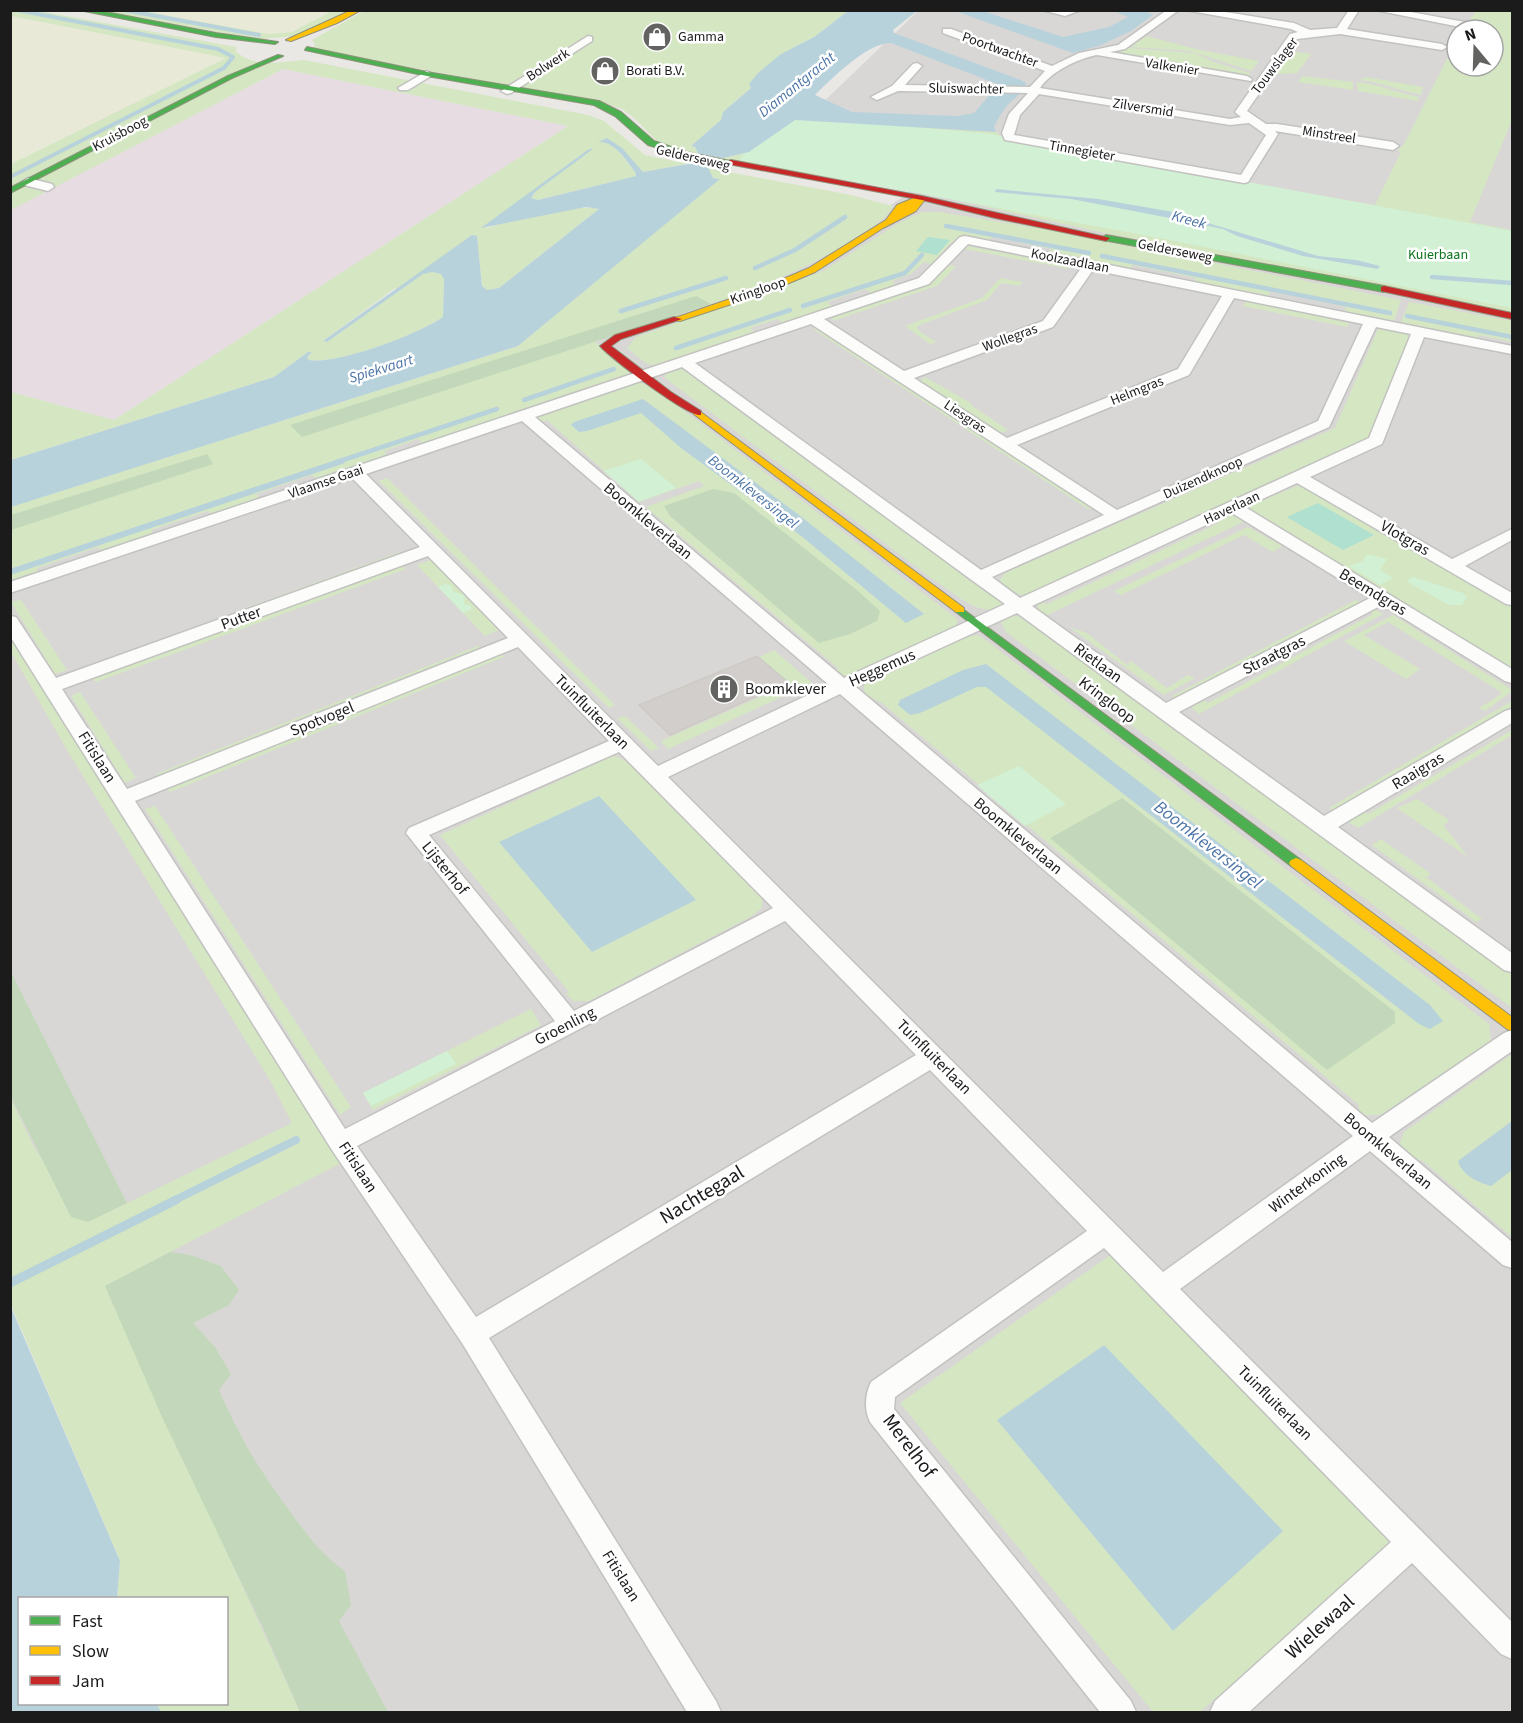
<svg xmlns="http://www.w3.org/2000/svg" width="1523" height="1723" viewBox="0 0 1523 1723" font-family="'Source Sans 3',sans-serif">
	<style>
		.residential { fill: #d9d7d5; fill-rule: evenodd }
		.industrial { fill: #e7dce2 }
		.religious { fill: #d8d7d5 }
		.farmland { fill: #e8ead7 }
		.grass { fill: #d4e7c2 }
		.forest { fill: #c3d8ba }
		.park { fill: #d2f0d4 }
		.pitch { fill: #b0e0cf }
		.water { fill: #b8d2dc }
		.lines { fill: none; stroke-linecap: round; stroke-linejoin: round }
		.stream-far4 { stroke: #b8d2dc; stroke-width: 4 }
		.stream-far3 { stroke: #b8d2dc; stroke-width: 4.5 }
		.stream-far2 { stroke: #b8d2dc; stroke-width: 6 }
		.stream-far1 { stroke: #b8d2dc; stroke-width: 8 }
		.stream { stroke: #b8d2dc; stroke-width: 9 }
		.building { fill: #d1cecb; stroke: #cdcac5; stroke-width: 1.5 }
		.street-casing { stroke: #c2c2c0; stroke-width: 3 }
		.fast-casing { stroke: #90927d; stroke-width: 2 }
		.slow-casing { stroke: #90927d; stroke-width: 2 }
		.jam-casing { stroke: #90927d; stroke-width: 2 }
		.street { fill: #fcfcfb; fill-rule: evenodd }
		.fast { fill: #4caf50; fill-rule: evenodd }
		.slow { fill: #ffc107; fill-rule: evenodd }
		.jam { fill: #c62828; fill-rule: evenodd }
		.labels { text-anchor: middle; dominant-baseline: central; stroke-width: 5; stroke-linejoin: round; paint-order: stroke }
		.far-poi-label { font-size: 14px; fill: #1b1b1b; stroke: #fff; text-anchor: start }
		.far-street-label { font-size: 14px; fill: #1b1b1b; stroke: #fff }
		.far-park-label { font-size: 14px; fill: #0e741d; stroke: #fff }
		.far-water-label { font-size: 15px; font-style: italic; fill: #4c74a7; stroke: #fff }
		.street-label { font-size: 16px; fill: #1b1b1b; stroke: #fff }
		.poi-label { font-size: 16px; fill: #1b1b1b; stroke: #fff; text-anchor: start }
		.water-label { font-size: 18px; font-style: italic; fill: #4c74a7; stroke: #fff }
		.near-street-label { font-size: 20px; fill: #1b1b1b; stroke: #fff }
	</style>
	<rect width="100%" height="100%" fill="#eae8e4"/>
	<path class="residential" d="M918,11H1512V1712H202L226,1704V1598L11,1280L10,552L797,269L910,192L762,161ZM1457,30H1493V66H1457Z"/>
	<path class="industrial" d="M283,69L568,126L114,420L11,392L10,210Z"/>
	<path class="religious" d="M756,635L773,649L628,711L613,696Z"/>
	<path class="farmland" d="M142,11H332L292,32L269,34Z
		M11,16L227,58L11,164Z"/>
	<path class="grass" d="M11,11H39L236,47V51C251,68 283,62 304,60L588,115L604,121L645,155L688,164L643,172L607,138L601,143L604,141L617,149L635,172L636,176L538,200L531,198L535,192L484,229C502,222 583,203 599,209L499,288L487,290L482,286L477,236L396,290L395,288L323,341L327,342L423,273L432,272L441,274L444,279L443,317C419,334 338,365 309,360L307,357L312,352H308L274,377L11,460V392L114,420L568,126L283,69L11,210V164L226,58L11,16Z
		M95,11H142L269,34L292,32L332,11H350L298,36L260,39Z
		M364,11H848L814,37L781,54L755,79L751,88L733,103L721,120L691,146L695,147L699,155L664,148L633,117L622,109L605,103C507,86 411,67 313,50L315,44L312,40Z
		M1470,11H1512V120L1470,222L1512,230V313L1109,234L919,192L719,159L749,152L795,120L996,132L1005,139L1047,148L1375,205L1401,152L1397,150L1404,144L1457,39V66H1493V30H1463L1475,12Z
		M1146,36L1200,50L1259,61L1251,71L1190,51L1131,47Z
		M1128,48L1194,53L1214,62L1250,73L1248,77L1110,54Z
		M1291,51L1311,54L1297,73L1279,74L1276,71Z
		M1302,76L1353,82V90L1298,82Z
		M1366,77L1423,87L1421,95C1400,91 1381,82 1360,80Z
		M1357,82C1379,84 1397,93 1419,97L1418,101L1358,91Z
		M707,168L851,195L893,206C886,220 870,228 858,236C778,289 684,312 594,341L629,369L630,374L626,377L425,445L418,439L384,451L389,457L319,481L312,475L256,494L262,500L214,516L208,511L151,530L155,536L103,553L98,547L37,568L39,576L11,585L10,507L518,346L719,179L713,178Z
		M923,212H939L1038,228L1401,300L1394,321L1390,322L1344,313L1346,307L1270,291L1268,298L1193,283L1196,278L1133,265L1130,270L1049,254L1052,249L992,237L988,241C952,234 956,237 933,264L924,262L911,274L892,281L897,285L872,294L865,289L827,302L833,307L784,323L777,319L750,328L756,333L658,366L647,364L627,348L636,337L823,271L899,223Z
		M967,246L1069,265L1070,269L964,249Z
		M949,265L956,266L937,286L833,321L832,317L929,284Z
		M1000,278L1023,282L1019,286L1001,283L987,300L917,326L919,331L936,342L930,344L905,326L982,298Z
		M1246,301L1349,323L1347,327L1243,306Z
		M1409,302L1512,321V342L1479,335L1477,339L1403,325L1401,322Z
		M820,327L1094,506L1088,509L813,329Z
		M1390,328L1409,333L1411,336L1368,438L1031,593L1021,595L998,583L1005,573L1335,428L1378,329Z
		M682,368L690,371L1002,601L1001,607C976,617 956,593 935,581L665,378V373L671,369Z
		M925,377L971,403V405L1008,430L999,434L919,382Z
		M638,381L658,391L957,619V625L853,674L842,676L836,672L838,668L646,507L704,486L699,481L639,502L547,420L539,423L537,419L541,414Z
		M387,478L615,705L609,708L379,481Z
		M1297,486L1314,491L1512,606V671L1250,513L1249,509L1251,505Z
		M1225,516H1236L1245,521L1043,617L1036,612L1040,601L1047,604L1219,523L1216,520Z
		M1248,527L1282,546L1273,552L1244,535L1121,595L1114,591Z
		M399,552L402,555L88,671L85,667Z
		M433,559L502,629L485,636L417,565Z
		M402,565L406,569L96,682L93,679Z
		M21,600L67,670L55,674L11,602Z
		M1356,600L1362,603L1175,698L1172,696Z
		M1374,609L1383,614L1199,714L1189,705L1200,699L1208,703L1373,614L1369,611Z
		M1393,615L1512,690V691L1485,711L1479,708L1500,695L1501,692L1388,622L1364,635L1420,669L1406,679L1344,641Z
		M1018,616L1030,619L1512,973V1008L1006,632L1001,622L1006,617Z
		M1069,627L1087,633L1127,665L1131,661L1167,688L1188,675L1195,678L1164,695Z
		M11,634L343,1162L105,1286L300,1712H161L157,1704H226V1598H117L120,1561L11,1305L10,1097L35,1149L88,1222L292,1123L271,1082L67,750L11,652Z
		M979,635L1489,1024L1491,1041L1380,1115H1359V1105L882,703L865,694L863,683L965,637Z
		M478,646L482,650L161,779L156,774Z
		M774,650L812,683L668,749L661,741L789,684L757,658Z
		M500,652L504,657L170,792L166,788Z
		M80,692L136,778L125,783L71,696Z
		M1512,701V707L1334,811L1329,808Z
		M625,716L659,748L651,751L617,718Z
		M1512,730V735L1358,828L1345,820L1360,811L1368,814Z
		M613,756C633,759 657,792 671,807L676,805L722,852L718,854L762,899V908L750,917L589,1001H574L566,994L569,992L440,835Z
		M1417,799L1449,820L1444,826L1468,857L1397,808Z
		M155,806L351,1107L340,1115L145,809Z
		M1381,839L1431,874L1426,877L1482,919L1476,922L1372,845Z
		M531,1009L541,1025L373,1110L363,1093Z
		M1512,1054V1121L1458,1161L1491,1186L1512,1170V1237L1423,1161L1407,1156L1400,1143L1404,1132Z
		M1113,1253L1394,1542L1200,1712H1153L900,1403Z"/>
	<path class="forest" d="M696,296L711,304L302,437L290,425Z
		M207,454L213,464L11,530V515Z
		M713,489L734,493L857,590L880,611L877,621L850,634L819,643L670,516L664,506Z
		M1122,798L1395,1012V1023L1327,1070L1050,838Z
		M10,970L127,1203L88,1222L71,1217L11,1097Z
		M170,1252L190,1255L221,1266L239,1290L229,1305L193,1323L215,1347L231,1374L219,1390C239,1436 257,1466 286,1506C305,1532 319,1553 345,1571L351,1605L339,1621L388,1712H300L264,1630L162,1417L105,1286Z"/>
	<path class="park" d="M795,116L990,134L1512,231V308L1154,237L739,160L754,141Z
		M641,459L676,488L639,502L604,471Z
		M1367,554L1387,559L1380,570L1393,578L1380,585L1349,566L1363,561Z
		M1413,577L1463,593L1467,597L1462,605H1449L1406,581Z
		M446,584L452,586V591L465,596L464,605H471V610L463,613L438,587Z
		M1019,766L1066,804L1025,826L977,785Z
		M447,1051L456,1064L371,1106L363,1093Z"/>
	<path class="pitch" d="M928,237L950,240L937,255L916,251Z
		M1318,503L1374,535L1343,550L1287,517Z"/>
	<path class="water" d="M848,11H917L893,30L894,33L1021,80L1026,83L1025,87H1005L891,43C868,42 830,80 815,95L852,112L958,116L974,113L991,93H1021C1008,103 1001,112 994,127L996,132L795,120L749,152L719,159L708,167L713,178L720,179L518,346L11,507V460L274,377L308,352H312L307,357L309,360C337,365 419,334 443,317L444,279L441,274L432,272L423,274L327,342L323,341L472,235L477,236L482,286L487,290L499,288L599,209L586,207L481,228L589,149H593L535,192L531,198L538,200L636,176L635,172C625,159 615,141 598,142L607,138L622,148L643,172L688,164L699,155L695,147L691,146L721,120L723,112L751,88L749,84L758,73L781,54L814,37Z
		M955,11H983L1063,37L1109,27L1128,17L1114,11H1146L1153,15L1131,31L1099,46L1073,53Z
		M996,189L1098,199L1168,211L1318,256L1356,260L1380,266L1378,269L1303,256L1237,236L1223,229L1175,219L1071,199L995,192Z
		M643,399L799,515L924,614L906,623L800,535L681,448L641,413L587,431L579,432L571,425L574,422Z
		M986,664L1430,1005L1443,1021L1430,1029L1419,1024L986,687H977L920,713L910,715L898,705L900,700L963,670Z
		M599,796L696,900L592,952L499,842Z
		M1512,1121V1170L1491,1186C1477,1182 1462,1175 1458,1161Z
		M10,1305L120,1561L117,1598H20V1704H157L161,1712H11Z
		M1104,1345L1283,1531L1173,1631L997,1420Z"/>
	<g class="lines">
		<path class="stream-far4" d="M124,10L259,35
			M10,177L224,68L233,57L218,49L17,10"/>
		<path class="stream-far3" d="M946,226L1089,253
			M1102,256L1390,313
			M755,268L795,250L845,217
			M1432,277L1512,283
			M803,306L905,273L922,255
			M621,311L726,278
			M1407,316L1512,337
			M676,348L790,310
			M524,400L614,369
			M337,462L497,409"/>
		<path class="stream-far2" d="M10,572L342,461"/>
		<path class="stream-far1" d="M173,1201L296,1140"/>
		<path class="stream" d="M10,1283L176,1200"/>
	</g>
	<path class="building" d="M757,656L788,682L670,735L639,705Z"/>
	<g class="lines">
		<g class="street-casing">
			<path id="street" d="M1042,10H1081L1065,16Z
				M1167,10H1179L1125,49L1110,52L1247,76L1252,79L1251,81L1097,55C1077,59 1052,71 1040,88L1230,119L1241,117L1235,112L1290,34L1298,32L1291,29L1185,10H1213L1294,23L1310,30L1337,28L1349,10H1359L1347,29L1442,44L1447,47L1442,50L1340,34L1297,39L1247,111L1266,124H1277L1393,142L1399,146L1393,150L1275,131L1278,134L1248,182L1244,183L1005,140L1002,133L1009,114L1028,93L898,91L877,100L871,97L892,86L913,64L917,63L922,66L905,85L1030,87L1045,71L943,33V29H951L1052,66L1079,53L1118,45ZM1039,94L1230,125L1249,123L1266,135L1241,175L1014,135L1020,115Z
				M1375,10H1400L1465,22L1470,25L1465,28Z
				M588,36L592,37V41L511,93L507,94L501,91Z
				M427,71L432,74L431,76L408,90H400L398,88Z
				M28,178L52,184L54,187L48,191L24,185L22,182Z
				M965,236L1512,346V354L1424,337L1382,444L1310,477L1452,559L1512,529V540L1465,566L1512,593V605L1506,604L1297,483L1245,507L1512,669V683L1505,681L1382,605L1179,712L1324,816L1505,711L1512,709V723L1338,827L1512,953V972L1504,970L1017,613L856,687L1372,1123L1504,1033L1512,1030V1051L1389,1137L1512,1242V1268L1503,1265L1370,1151L1180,1289L1512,1622V1659L1501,1654L1412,1563L1249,1712H1210L1215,1701L1391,1542L1104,1248L895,1397L894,1409L1131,1701L1136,1712H1100L870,1422C864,1409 865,1395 871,1382L1087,1231L930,1070L489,1338L716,1701L721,1712H687L462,1343L332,1150L10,636V616L16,617L56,678L420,547L352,478L10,593V582L919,278L960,237ZM968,244L1082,267L1043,321L904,371L824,319L929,284ZM1093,270L1222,296L1178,369L1007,438L914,378L1053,327ZM1234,298L1363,324L1318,421L1117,510L1017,445L1189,375ZM811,324L1104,515L981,570L695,363ZM1376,327L1411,334L1369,438L1020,598L992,577L1329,427ZM682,367L973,581L1005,604L844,678L535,417ZM522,421L829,685L658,766L366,474ZM1232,513L1370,598L1166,703L1032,606ZM428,556L508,638L127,789L62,689ZM518,647L609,741L409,828L406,833L555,1021L345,1129L135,801ZM840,694L1353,1136L1163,1272L668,777ZM619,752L773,908L574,1011L429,835ZM785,921L916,1055L476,1317L357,1146Z"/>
		</g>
		<g class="fast-casing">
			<path id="fast" d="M79,10H95L216,33L278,42L275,44L216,37Z
				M307,47L427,72L599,101L621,112L654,141L686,152L735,162L731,164L685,156L648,145L615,116L594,105L427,76L305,50Z
				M278,55L283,56L232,78L10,193V188L228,76Z
				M1106,235L1384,286L1388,289L1384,292L1103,240L1102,238Z
				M960,607L1301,860L1303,863L1301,866H1291L956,612L954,610Z"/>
		</g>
		<g class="slow-casing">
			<path id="slow" d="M352,10H361L337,23L291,41L286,40Z
				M919,196L926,198L916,211L883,228L815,272L768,292L680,321L672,319L762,288L809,268L886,220L897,205Z
				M698,410L964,608V612H956L695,415L693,413Z
				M1296,858L1301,860L1512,1017V1031L1507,1029L1291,866L1289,863L1291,860Z"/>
		</g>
		<g class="jam-casing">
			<path id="jam" d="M731,160L922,196L1110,238L1106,241L995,218L922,200L728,164L727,162Z
				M1384,286L1512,313V319L1381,291V287Z
				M674,317L682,319L621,339L611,346L671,392L701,411V415C688,417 612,359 600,346L615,335Z"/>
		</g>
		<use href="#street" class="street"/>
		<use href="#fast" class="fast"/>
		<use href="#slow" class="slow"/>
		<use href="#jam" class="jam"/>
	</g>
	<defs>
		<g id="shop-disc" transform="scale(1.5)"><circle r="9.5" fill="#636361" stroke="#fff"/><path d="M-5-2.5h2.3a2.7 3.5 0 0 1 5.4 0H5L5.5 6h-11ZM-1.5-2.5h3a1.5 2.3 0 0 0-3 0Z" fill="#fff"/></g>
		<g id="building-disc" transform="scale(1.5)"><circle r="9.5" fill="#636361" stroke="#fff"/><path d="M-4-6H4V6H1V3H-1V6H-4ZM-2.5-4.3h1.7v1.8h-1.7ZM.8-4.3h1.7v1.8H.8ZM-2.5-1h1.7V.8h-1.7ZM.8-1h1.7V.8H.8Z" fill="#fff"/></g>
	</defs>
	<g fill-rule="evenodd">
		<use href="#shop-disc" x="657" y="37"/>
		<use href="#shop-disc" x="605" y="71"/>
		<use href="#building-disc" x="724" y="689"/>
	</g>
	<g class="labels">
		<g class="far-poi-label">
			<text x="678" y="37">Gamma</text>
			<text x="626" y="71">Borati B.V.</text>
		</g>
		<g class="far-street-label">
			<text transform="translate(1000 50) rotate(20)">Poortwachter</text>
			<text transform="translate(548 65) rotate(-33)">Bolwerk</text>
			<text transform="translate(1275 66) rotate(-53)">Touwslager</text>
			<text transform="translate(1172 67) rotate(9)">Valkenier</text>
			<text transform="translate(966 89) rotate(1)">Sluiswachter</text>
			<text transform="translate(1143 108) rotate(9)">Zilversmid</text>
			<text transform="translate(120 134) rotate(-28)">Kruisboog</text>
			<text transform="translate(1329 135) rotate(9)">Minstreel</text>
			<text transform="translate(1082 151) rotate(10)">Tinnegieter</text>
			<text transform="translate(693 158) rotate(13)">Gelderseweg</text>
			<text transform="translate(1175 251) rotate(11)">Gelderseweg</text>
			<text transform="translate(1070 261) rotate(11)">Koolzaadlaan</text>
			<text transform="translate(758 291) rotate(-19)">Kringloop</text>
			<text transform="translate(1010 338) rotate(-20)">Wollegras</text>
			<text transform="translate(1137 391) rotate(-22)">Helmgras</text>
			<text transform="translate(965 417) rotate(34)">Liesgras</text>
			<text transform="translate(1203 478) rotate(-24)">Duizendknoop</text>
			<text transform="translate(326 482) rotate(-19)">Vlaamse Gaai</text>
			<text transform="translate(1232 508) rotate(-25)">Haverlaan</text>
		</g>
		<g class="far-park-label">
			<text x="1438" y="255">Kuierbaan</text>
		</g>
		<g class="far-water-label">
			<text transform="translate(797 85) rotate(-39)">Diamantgracht</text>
			<text transform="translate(1189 220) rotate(15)">Kreek</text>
			<text transform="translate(381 369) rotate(-17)">Spiekvaart</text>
			<text transform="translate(753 492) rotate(38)">Boomkleversingel</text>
		</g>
		<g class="street-label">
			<text transform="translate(648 521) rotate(40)">Boomkleverlaan</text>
			<text transform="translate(1405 538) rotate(30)">Vlotgras</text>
			<text transform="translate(1373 592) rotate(31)">Beemdgras</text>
			<text transform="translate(241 618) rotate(-20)">Putter</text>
			<text transform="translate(1274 655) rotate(-27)">Straatgras</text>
			<text transform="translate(1098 663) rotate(36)">Rietlaan</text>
			<text transform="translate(882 668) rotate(-24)">Heggemus</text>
			<text transform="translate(1107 700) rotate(37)">Kringloop</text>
			<text transform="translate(592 712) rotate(45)">Tuinfluiterlaan</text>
			<text transform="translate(322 719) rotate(-22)">Spotvogel</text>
			<text transform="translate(97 757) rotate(58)">Fitislaan</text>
			<text transform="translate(1418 771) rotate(-31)">Raaigras</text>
			<text transform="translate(1018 836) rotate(40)">Boomkleverlaan</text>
			<text transform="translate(445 868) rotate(51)">Lijsterhof</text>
			<text transform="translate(565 1026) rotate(-27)">Groenling</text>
			<text transform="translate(934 1057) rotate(45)">Tuinfluiterlaan</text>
			<text transform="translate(1388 1151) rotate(40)">Boomkleverlaan</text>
			<text transform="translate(358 1167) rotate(57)">Fitislaan</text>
			<text transform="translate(1307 1183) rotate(-36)">Winterkoning</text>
			<text transform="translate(1275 1403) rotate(45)">Tuinfluiterlaan</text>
			<text transform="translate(621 1576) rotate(58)">Fitislaan</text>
		</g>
		<g class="poi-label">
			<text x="745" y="689">Boomklever</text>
		</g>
		<g class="water-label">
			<text transform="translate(1208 845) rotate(38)">Boomkleversingel</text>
		</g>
		<g class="near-street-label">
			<text transform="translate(702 1195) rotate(-31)">Nachtegaal</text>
			<text transform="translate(909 1446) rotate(53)">Merelhof</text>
			<text transform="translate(1320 1627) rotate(-42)">Wielewaal</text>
		</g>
	</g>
	<rect width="1523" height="1723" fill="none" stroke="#1b1b1b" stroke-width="24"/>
	<rect x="18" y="1597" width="210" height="108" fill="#ffffff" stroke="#a4a4a4" stroke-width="1.5"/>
	<rect x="30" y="1616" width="30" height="9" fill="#4caf50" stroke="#a4a4a4" stroke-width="1.5"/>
	<text x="72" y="1627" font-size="18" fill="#1b1b1b">Fast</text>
	<rect x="30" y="1646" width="30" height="9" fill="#ffc107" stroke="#a4a4a4" stroke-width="1.5"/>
	<text x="72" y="1657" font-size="18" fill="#1b1b1b">Slow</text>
	<rect x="30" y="1676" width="30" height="9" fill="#c62828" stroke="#a4a4a4" stroke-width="1.5"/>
	<text x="72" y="1687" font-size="18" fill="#1b1b1b">Jam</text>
	<g transform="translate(1475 48) rotate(341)"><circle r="28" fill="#ffffff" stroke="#a4a4a4" stroke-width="1.5"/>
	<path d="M0-4.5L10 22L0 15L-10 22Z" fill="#636361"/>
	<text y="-9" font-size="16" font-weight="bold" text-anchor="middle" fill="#1b1b1b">N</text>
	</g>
</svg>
